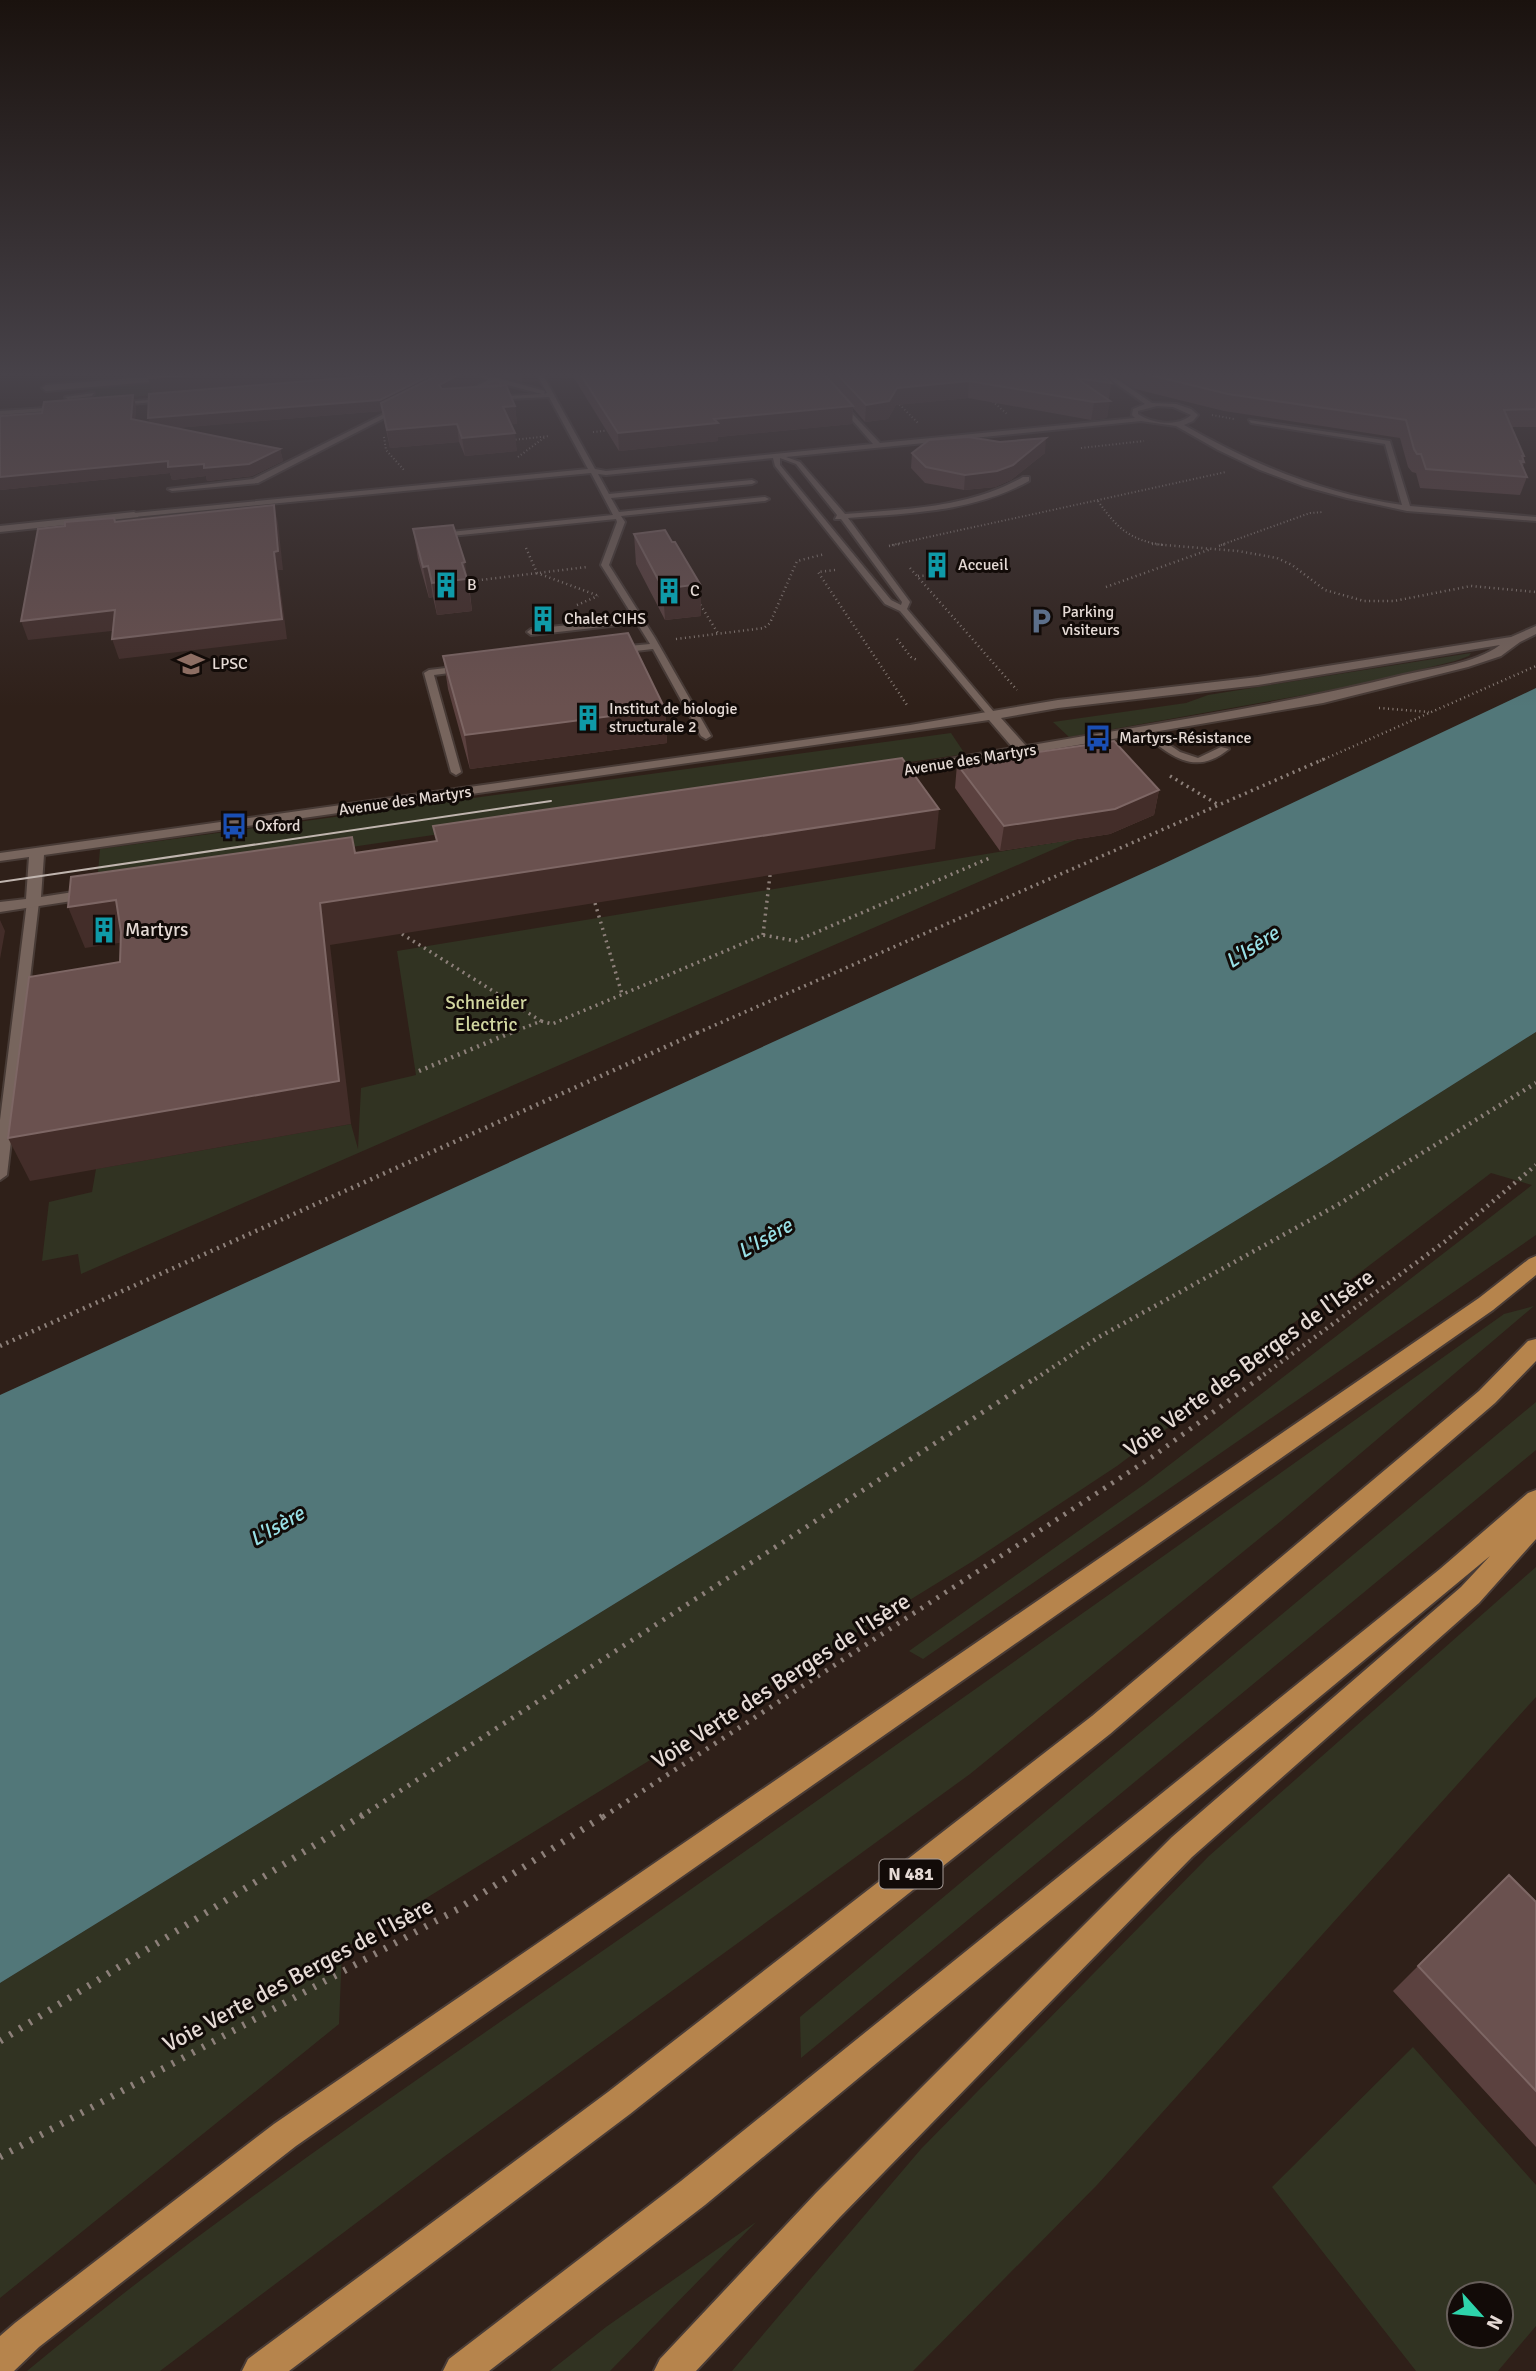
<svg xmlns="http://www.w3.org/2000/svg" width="1536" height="2371" viewBox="0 0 1536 2371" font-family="Signika,sans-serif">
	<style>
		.green { fill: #313322; fill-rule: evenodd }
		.water { fill: #527779 }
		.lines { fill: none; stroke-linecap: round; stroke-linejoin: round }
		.service-casing { stroke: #483b36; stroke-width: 4 }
		.pedestrian-casing { stroke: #483b36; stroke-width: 4 }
		.minor-casing { stroke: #483b36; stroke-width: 4 }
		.secondary-casing { stroke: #483b36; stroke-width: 4 }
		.trunk-casing { stroke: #483b36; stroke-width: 4 }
		.path-far5 { stroke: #8d807a; stroke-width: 2; stroke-dasharray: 1 2.5; stroke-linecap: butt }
		.path-far4 { stroke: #8d807a; stroke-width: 2.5; stroke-dasharray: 1 3.5; stroke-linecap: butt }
		.path-far3 { stroke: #8d807a; stroke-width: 3.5; stroke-dasharray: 2 4.5; stroke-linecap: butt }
		.path-far2 { stroke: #8d807a; stroke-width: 4.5; stroke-dasharray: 2 5; stroke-linecap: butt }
		.path-far1 { stroke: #8d807a; stroke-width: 5; stroke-dasharray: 2.5 7; stroke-linecap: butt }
		.path { stroke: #8d807a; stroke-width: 7; stroke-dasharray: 2.5 9; stroke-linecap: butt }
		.service { fill: #77655d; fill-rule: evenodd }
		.pedestrian { fill: #77655d; fill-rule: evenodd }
		.minor { fill: #77655d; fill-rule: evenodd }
		.secondary { fill: #77655d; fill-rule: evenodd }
		.trunk { fill: #b6844c; fill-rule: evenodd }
		.tram { stroke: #c0b5af; stroke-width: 2 }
		.wall { fill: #5b413f }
		.shaded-wall { fill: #432d29 }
		.building { fill: #6a514f; stroke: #7d6664; stroke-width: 2 }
		.labels { text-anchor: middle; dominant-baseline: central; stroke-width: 6; stroke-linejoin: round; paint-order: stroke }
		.far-poi-label { font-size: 16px; fill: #e5dad5; stroke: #120b08; text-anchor: start }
		.far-street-label { font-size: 16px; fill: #e5dad5; stroke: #120b08 }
		.shield { fill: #120b08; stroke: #a69c98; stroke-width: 2 }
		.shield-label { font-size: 18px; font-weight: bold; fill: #e5dad5 }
		.poi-label { font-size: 19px; fill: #e5dad5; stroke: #120b08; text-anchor: start }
		.park-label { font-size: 19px; fill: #d1d6a0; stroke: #120b08 }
		.water-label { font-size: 21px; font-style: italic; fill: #98dfe5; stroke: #120b08 }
		.near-street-label { font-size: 23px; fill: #e5dad5; stroke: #120b08 }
	</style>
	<rect width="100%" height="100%" fill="#2f2019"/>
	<path class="green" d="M91,375H198V391L86,401Z
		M1471,653L1469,656L1455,661L1354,686L1069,737L1053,722L1186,703L1208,695Z
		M951,733L965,754L828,774L811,780L97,884L100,849Z
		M1077,839L81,1274L78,1254L42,1261L49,1202L92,1192L96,1169L351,1124L358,1149L361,1088L416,1075L397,951Z
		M1536,1032V1235L923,1659L909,1651L1146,1483L1532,1185L1491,1173L1283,1331L1206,1399L1117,1466L973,1561L342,1950L339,2024L0,2298V1983L1326,1165Z
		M1534,1306L1281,1521L970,1774L445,2156L160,2371H27C223,2208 437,2067 647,1920C934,1719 1219,1517 1504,1314Z
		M1536,1402V1450L801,2058L800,2017Z
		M1536,1567V1697L1097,2185L913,2371H732L921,2149L1209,1856Z
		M1413,2047L1536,2185V2326L1498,2371H1416L1272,2187ZM1459,2294H1501V2336H1459Z
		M756,2222L610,2371H550L606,2327Z"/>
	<path class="water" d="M1536,688V1032L1326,1165L0,1983V1395L1163,864Z"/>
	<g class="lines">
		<g class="service-casing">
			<path id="service" d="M473,375L495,377L545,391L544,394L547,393L537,375H543L595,469L606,471L873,444L839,405L841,402L880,443L1135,418L1132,415L1133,409L1145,404L1104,375H1111L1152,403L1176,404L1191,409L1198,415L1193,421L1184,425C1252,464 1324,494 1402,505L1385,444L1251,423L1249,420L1390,441L1410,506L1536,517V521L1407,511L1347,498L1303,486L1260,470L1218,450L1176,426L1141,421L786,457L800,462L845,514C906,509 968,508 1023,477H1029V481C973,512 910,513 848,518L910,602L907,609L994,712L996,714L991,717L988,716L900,611L885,604L775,466L773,458L606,475L598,474L609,494L752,480L756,482L752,484L611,498L619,512L765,497L769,499L765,501L621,516L625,522L609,565L655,638L711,736L706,739L701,736L653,649L618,653L614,650L618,647L650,644L637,623L531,635L527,632L531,629L634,618L601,565L617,522L616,519L441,537L437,535L441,533L613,515L591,473L134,517L130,515L134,513L588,469L549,397L491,400L493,397L542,394L495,382L465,396H461V394L488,380ZM1157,406L1173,407L1191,415C1178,427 1153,424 1138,414V411ZM780,458L796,464L837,515L835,519H841L902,602L901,605L891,600L780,465Z
				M94,393L92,396L68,399L65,397Z
				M169,398L167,401L118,405L115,403Z
				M61,407L59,410L0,415V411Z
				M398,407L400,410L258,483L172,491L168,489L253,479Z
				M462,666L465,667V671L434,675L461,772L456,775L451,772L424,673L429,670Z
				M1143,727L1180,752L1198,758L1221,747L1229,749C1193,778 1170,754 1140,732L1138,730Z
				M33,899L39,902L7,1175L0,1180V1120L27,902Z"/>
		</g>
		<g class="pedestrian-casing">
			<path id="pedestrian" d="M171,375H200L196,378L46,391L42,388L46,385Z"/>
		</g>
		<g class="minor-casing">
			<path id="minor" d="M134,512L139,515L138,517L0,532V526Z"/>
		</g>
		<g class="secondary-casing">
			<path id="secondary" d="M1536,626V634L1520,642L1501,656L1468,667L1323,703L884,778L877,774L879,771L1013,748L989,720L44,855L41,897L93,889L101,894L98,897L0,912V902L26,899L29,857L0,861V853L910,725L1058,700L1258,677L1511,637ZM1500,645C1474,664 1434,668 1403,675C1279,706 1152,724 1026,746L1001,718L1058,708L1258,685Z"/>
		</g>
		<g class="trunk-casing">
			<path id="trunk" d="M1536,1256V1275L1493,1310L296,2146L39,2347L14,2371H0V2336L15,2323L274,2124L1479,1298L1529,1259Z
				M1536,1339V1361L1495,1403L1110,1734L630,2114L289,2371H242L248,2359L608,2092L1092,1716L1479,1391L1528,1341Z
				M1536,1490V1539L1479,1603L1192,1857L840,2217L696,2371H654L660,2359L816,2193L1172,1837L1461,1587L1490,1556L705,2205L489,2371H443L449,2359L681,2181L1440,1569L1528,1493Z"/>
		</g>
		<path class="path-far5" d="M990,399L1007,414
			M897,402L918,423
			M1212,415L1234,419
			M593,432L613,430
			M384,437L386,450L404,470
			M512,440L550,436
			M1081,448L1144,441
			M518,457L545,437
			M1098,501C1117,528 1129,540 1163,545
			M892,545L1226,472
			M1221,545L1310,513L1323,512"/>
		<path class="path-far4" d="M1152,544L1238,551L1277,558L1292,565L1325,590L1364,601H1394L1471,586L1536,592
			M889,546L900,544
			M1219,546L1226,544
			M526,548L537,573L599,596
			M910,568L1017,690
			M835,570L818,572L907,705
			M918,576L935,575
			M464,582L587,567
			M1106,587L1211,549
			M698,601L719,635
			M577,605L598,596
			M676,639L764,628L770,623L797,561L825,554
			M897,639L911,657L917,660
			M1379,708L1429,712
			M1320,761L1536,666"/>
		<path class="path-far3" d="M1170,776L1217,804
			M595,903L622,994
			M402,934L541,1021
			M763,935L770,875
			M511,1033L541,1021L552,1024L763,935L796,941L992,857
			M697,1033L1324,759"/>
		<path class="path-far2" d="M419,1071L515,1031
			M0,1346L701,1031
			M1035,1379L1099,1337L1339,1204L1536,1083
			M1258,1379L1447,1240L1536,1165"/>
		<path class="path-far1" d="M360,1817L1037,1377
			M603,1817L1152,1457L1261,1377"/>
		<path class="path" d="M0,2041L363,1815
			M0,2157L458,1909L605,1815"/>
		<use href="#service" class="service"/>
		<use href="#pedestrian" class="pedestrian"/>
		<use href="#minor" class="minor"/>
		<use href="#secondary" class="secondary"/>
		<use href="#trunk" class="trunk"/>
		<path class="tram" d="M0,882L551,801"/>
	</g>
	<path class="wall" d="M432,375V378L437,375H480L481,380L468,388L501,386L515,406L517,424H511L517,451L465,456L459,442L390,448L382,411L175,428L280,449L283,461L252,476L207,481L206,476L172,480L170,473L0,490L42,413L133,395L136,406L135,420L150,423L152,394Z
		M496,375H537V381L522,382Z
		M546,375H1110L1109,381L1111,383L1107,418L1091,420L968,398L896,405L888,419L865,422L853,408L852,424L718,437V441L619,451L574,378L549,380Z
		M1114,375H1536V427H1512L1524,456L1523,459L1524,462L1523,467L1527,477L1520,495L1420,488L1416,473L1412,472L1408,467L1400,438L1224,411L1135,389Z
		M912,453H1045L1011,480L995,487L964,490L925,483L911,468Z
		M413,529L470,593L472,611L437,615L433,597L429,598L418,559Z
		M634,534L672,542L700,584L701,616L665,620L636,564Z
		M443,656L665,709L667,743L470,769L448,689Z
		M957,764L1159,790L1154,815L1110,834L1000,851L955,788Z
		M1536,1902V2147L1393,1991L1418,1966Z"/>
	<path class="shaded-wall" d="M181,375H399L153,395L148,378Z
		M432,375L433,385L382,411L152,430L148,418Z
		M458,375H480L481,380L441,402L439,385Z
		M522,375H537V381L522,382Z
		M548,375H574V378L549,380Z
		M969,381L968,398L896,405L888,419L865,422L866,405L897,388Z
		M133,395L136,406L134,431L131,419Z
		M1110,401L1107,418L1091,420L1094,402Z
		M515,406L517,424L505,425L503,407Z
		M853,406L852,424L718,437V441L619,451L618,433L714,419Z
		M457,424L459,442L390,448L387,430Z
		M515,433L517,451L465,456L462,438Z
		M1046,438L1045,453L1011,480L995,487L964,490L965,475Z
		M280,449L283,461L252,476L207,481L206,476L172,480L170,473L0,490V477Z
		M274,505L278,523L283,570H278L287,639L119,659L112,639L274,552Z
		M465,562L472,611L437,615L432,583L462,563Z
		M428,566L433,597L429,598L423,567Z
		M700,584L701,616L665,620L663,589Z
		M115,610L121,630L28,640L21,621Z
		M665,709L667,743L470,769L465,735Z
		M1159,790L1154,815L1110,834L1000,851L1004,826Z
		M939,809L935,849L330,945L351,1124L30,1181L8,1138L320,903Z
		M116,900L132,941L85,948L68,907Z
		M0,920L5,931L0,959Z"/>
	<path class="building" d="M148,375H195L148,378Z
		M381,375H431L380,400L148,418L149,394Z
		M438,375H458L439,385L442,389L506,385L515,406L503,407L515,433L462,438L457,424L387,430L381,403Z
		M581,375H825L853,406L714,419L718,423L618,433Z
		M838,375H1103L1111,383L1076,378L1110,401L1094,402L969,381L897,388L889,401L866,405Z
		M1150,375H1536V409L1504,410L1524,456H1522L1524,462L1520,461L1527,477L1426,469L1421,454H1417L1414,449L1406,420L1228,394Z
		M495,380L499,381L501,386L480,387Z
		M133,395L131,419L280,449L249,464L204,468V464L168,467V461L0,477V416L42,413L44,402Z
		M968,437L1000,442L1046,438L1013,465L997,471L965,475L926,467L912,453L929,440Z
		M274,505L278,551L274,552L282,619L112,639L115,610L21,621L38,529L65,526V522L114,518L115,522Z
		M453,525L465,562L462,563L467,579L432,583L428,566L423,567L413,529Z
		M665,530L672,542H675L700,584L663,589L634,534Z
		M628,633L665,709L465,735L443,656Z
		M1114,741L1159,790L1115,809L1004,826L957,764Z
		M902,758L939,809L320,903L339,1081L8,1138L29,977L120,962L121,932L116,900L68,907L71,877L352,837L355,853L437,841L433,826Z
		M1509,1875L1536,1902V2091L1418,1966Z"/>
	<linearGradient id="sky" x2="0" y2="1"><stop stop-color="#1a120e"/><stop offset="0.53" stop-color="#474249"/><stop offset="1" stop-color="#474249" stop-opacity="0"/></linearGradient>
	<rect width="1536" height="707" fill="url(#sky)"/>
	<defs>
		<g id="building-bare" transform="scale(2.1)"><path d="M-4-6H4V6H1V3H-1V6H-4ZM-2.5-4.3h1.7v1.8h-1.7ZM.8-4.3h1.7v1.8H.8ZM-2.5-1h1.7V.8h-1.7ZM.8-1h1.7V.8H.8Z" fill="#0f9aa8" stroke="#120b08" stroke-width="2.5" paint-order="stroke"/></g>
		<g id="parking-bare" transform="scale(2.1)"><path d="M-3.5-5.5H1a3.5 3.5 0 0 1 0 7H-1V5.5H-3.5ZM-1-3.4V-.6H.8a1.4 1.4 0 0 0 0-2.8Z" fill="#5c6f8a" stroke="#120b08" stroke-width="2.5" paint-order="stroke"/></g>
		<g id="university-bare" transform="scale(2.1)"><path d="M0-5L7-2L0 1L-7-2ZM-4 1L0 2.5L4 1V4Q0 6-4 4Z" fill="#8d6e63" stroke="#120b08" stroke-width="2.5" paint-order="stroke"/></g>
		<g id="bus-bare" transform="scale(2.1)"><path d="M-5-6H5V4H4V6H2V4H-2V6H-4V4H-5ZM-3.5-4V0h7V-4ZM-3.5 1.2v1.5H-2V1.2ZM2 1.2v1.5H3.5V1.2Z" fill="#1a4fb4" stroke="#120b08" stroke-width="2.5" paint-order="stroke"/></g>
	</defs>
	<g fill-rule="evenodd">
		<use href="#building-bare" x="937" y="565"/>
		<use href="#building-bare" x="446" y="585"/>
		<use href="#building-bare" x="669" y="591"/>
		<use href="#building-bare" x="543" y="619"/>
		<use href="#parking-bare" x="1041" y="621"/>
		<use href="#university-bare" x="191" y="664"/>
		<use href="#building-bare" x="588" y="718"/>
		<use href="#bus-bare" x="1098" y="738"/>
		<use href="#bus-bare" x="234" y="826"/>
		<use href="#building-bare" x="104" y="930"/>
	</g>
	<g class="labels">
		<g class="far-poi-label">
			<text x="958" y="565">Accueil</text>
			<text x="467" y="585">B</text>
			<text x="690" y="591">C</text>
			<text x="1062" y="612">Parking<tspan x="1062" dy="18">visiteurs</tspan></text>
			<text x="564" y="619">Chalet CIHS</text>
			<text x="212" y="664">LPSC</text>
			<text x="609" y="709">Institut de biologie<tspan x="609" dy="18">structurale 2</tspan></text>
			<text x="1119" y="738">Martyrs-Résistance</text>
			<text x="255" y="826">Oxford</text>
		</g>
		<g class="far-street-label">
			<text transform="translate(970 760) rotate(-9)">Avenue des Martyrs</text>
			<text transform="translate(405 801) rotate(-8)">Avenue des Martyrs</text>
		</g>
		<rect class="shield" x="879.5" y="1859.5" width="63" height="29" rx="5"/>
		<g class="shield-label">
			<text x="911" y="1874">N 481</text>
		</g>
		<g class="poi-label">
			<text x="125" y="930">Martyrs</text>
		</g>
		<g class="park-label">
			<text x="486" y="1003">Schneider<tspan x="486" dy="22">Electric</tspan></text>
		</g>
		<g class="water-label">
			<text transform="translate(1252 947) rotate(-33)">L'Isère</text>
			<text transform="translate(765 1238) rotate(-30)">L'Isère</text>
			<text transform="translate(277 1526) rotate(-30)">L'Isère</text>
		</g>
		<g class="near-street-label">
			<text transform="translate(1249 1363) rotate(-36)">Voie Verte des Berges de l'Isère</text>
			<text transform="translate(781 1681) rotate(-33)">Voie Verte des Berges de l'Isère</text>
			<text transform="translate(298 1975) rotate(-28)">Voie Verte des Berges de l'Isère</text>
		</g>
	</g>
	<g transform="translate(1480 2315) rotate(117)"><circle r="33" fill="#120b08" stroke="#665e5a" stroke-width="2"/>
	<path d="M0-5L12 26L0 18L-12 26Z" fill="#2ed4ab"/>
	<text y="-10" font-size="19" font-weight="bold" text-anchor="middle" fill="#e5dad5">N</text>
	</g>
</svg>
